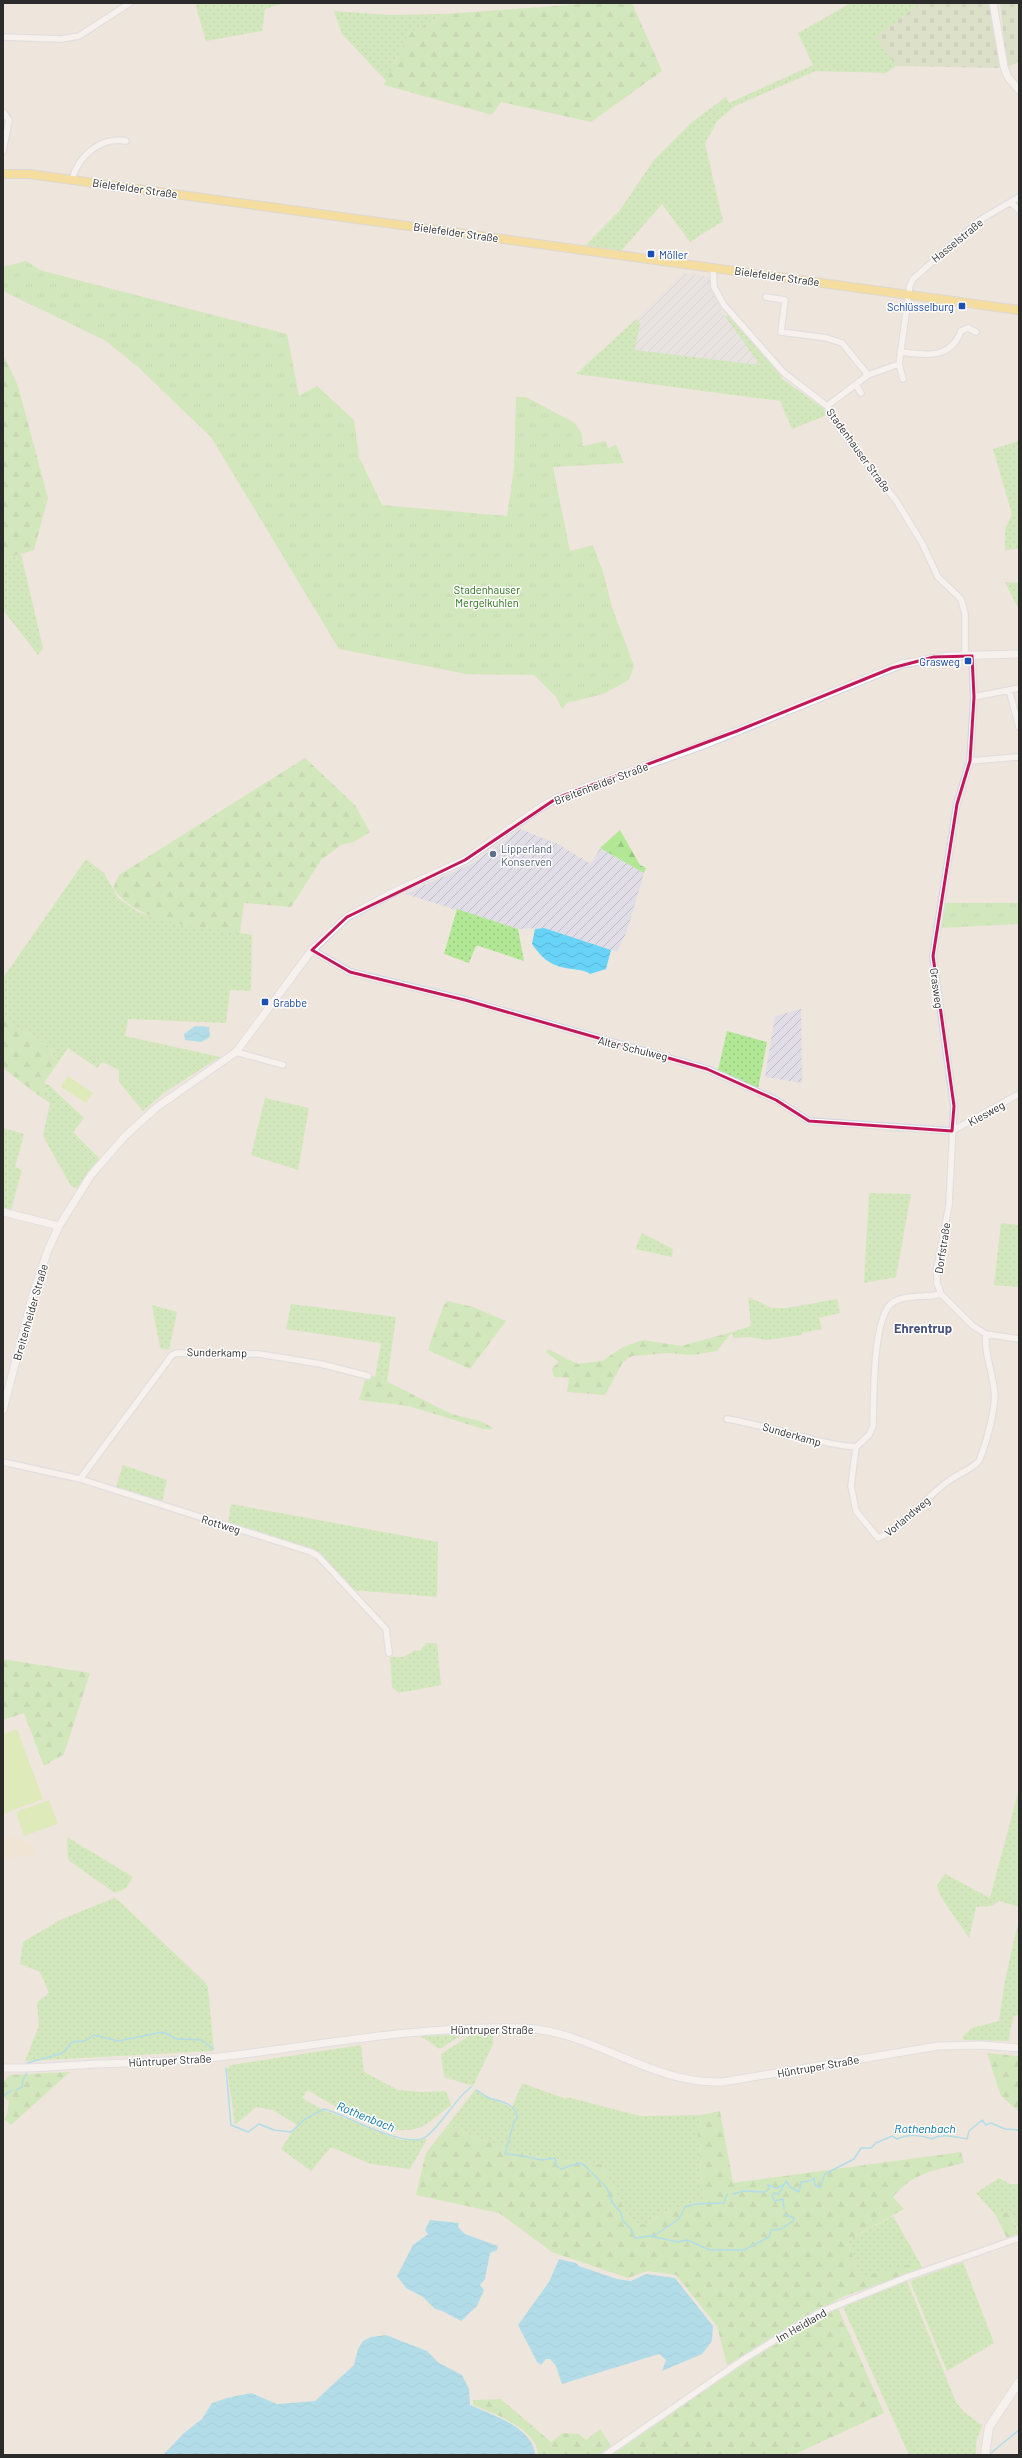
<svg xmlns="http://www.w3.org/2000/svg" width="1022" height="2458" viewBox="0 0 1022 2458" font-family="Barlow,sans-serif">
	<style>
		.industrial { fill: url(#industrial-furrows) }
		.education { fill: #f1e4cb }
		.grass { fill: url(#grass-dots) }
		.forest { fill: url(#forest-firs) }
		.cemetery { fill: url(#cemetery-stones) }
		.park { fill: url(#park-tufts) }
		.pitch { fill: #c9f090 }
		.water { fill: url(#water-waves) }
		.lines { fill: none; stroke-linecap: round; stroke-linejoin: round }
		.stream { stroke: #68d3f7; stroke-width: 1.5 }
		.minor-casing { stroke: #d1d5e5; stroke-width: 8 }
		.tertiary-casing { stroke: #d1d5e5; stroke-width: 9 }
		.secondary-casing { stroke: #d1d5e5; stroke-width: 10 }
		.primary-casing { stroke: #c8c8c8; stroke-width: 10 }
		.minor { stroke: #fff; stroke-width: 5.5 }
		.tertiary { stroke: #fff; stroke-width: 7 }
		.secondary { stroke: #fff; stroke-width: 8 }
		.primary { stroke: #fad255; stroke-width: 8 }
		.marked { fill: none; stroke: #c2185b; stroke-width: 3; stroke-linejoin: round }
		.transit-dot { fill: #1a4fb4; stroke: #fff; stroke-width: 1.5 }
		.service-dot { fill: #5c6f8a; stroke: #fff; stroke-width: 1.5 }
		.labels { text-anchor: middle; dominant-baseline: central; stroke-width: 3; stroke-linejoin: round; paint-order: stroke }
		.street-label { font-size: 11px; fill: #2b2b2b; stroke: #fff }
		.transit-label { font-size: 11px; fill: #164399; stroke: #fff; text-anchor: start }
		.park-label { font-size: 11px; fill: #296e15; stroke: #fff }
		.service-label { font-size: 11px; fill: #4e5e75; stroke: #fff; text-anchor: start }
		.water-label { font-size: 12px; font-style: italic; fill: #0471a7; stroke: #fff }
		.quarter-label { font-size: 13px; font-weight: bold; fill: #485380; stroke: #fff }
	</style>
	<defs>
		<pattern id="industrial-furrows" width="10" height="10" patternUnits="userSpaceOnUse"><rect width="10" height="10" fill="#e0dde6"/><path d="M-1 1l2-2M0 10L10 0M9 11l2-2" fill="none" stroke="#c0bec5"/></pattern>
		<pattern id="grass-dots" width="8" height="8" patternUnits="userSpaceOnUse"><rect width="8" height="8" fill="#b2e895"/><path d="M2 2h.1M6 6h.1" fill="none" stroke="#99c781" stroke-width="1.8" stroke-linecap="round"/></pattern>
		<pattern id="forest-firs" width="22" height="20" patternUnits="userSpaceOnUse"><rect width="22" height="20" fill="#b2e895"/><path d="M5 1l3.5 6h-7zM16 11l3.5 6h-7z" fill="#99c781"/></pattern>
		<pattern id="cemetery-stones" width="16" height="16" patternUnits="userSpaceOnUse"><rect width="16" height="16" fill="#c6d9b2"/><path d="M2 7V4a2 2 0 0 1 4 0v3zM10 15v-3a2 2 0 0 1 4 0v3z" fill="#aaba99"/></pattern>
		<pattern id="park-tufts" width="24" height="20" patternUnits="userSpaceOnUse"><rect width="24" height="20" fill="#b2e895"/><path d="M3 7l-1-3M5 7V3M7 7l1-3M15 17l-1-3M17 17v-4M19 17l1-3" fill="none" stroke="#99c781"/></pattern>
		<pattern id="water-waves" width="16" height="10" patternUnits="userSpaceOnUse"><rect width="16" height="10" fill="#68d3f7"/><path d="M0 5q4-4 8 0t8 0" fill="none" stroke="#5ab5d4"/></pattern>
	</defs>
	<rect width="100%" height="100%" fill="#eee6dc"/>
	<path class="industrial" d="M684,273L712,277L711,291L725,316L760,365L635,350L640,324L636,319Z
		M520,829L558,844L591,864L600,848L644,873L627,931L617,952L544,928L518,929L405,894L473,863Z
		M801,1009L802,1083L765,1077L775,1016Z"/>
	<path class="education" d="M3,1835L35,1844L37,1854L3,1859Z"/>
	<path class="grass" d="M195,3H284L265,9L262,31L206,41Z
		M851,3H921L876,37L896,66L886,73L816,71L735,106L717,121L705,144L723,221L690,242L662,204L621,251L586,245L620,210L654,160L692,122L726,97L729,103L813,65L798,33Z
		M334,11L389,15L446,14L409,33L386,81L342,34Z
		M729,315L782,373L781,378L823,408L827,415L792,429L780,401L576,374L636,319L640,324L635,350L760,365L725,316Z
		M1019,441V549L1005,550V529L1012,514L993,449Z
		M21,554L43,648L38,655L3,610V559Z
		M1005,582L1019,583V610Z
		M86,859L104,873L118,898L138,912L157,918L252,935L251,991L230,990L226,1023L128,1019L125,1036L220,1057L165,1092L143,1111L119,1082V1070L102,1062L97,1068L68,1048L55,1067L50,1048L35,1037L3,1020V978Z
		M457,909L518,929L524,961L479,946H476L469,963L444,954Z
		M727,1031L767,1042L758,1089L718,1070Z
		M50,1086L84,1118L73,1132L100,1159L77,1188L71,1186L43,1136L50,1103L38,1095Z
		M265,1098L309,1108L298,1170L251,1155Z
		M3,1128L24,1134L15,1167L22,1170L11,1210L3,1208Z
		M869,1193L911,1194L896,1277L864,1283Z
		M1001,1223L1019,1225V1287L994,1285Z
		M642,1233L673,1249L672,1257L635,1249Z
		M748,1297L772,1308H787L837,1299L840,1313L819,1318L822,1329L802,1333V1335L766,1340L751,1337L733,1338L732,1332L751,1326Z
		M291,1304L396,1317L387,1382L375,1377L381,1343L286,1329Z
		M152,1305L177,1312L169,1350L160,1348Z
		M123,1465L167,1480L162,1501L116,1487Z
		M231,1504L438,1542L437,1597L352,1590L313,1549L228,1524Z
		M426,1643H437L441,1685L399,1693L392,1687L390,1657H404L415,1650L420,1651Z
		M1019,1789V1907L999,1901L992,1906L976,1907L969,1938L941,1897L937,1885L945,1874L990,1898Z
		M67,1837L133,1877L126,1888L115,1893L68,1860Z
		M114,1898L118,1900L205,1982L208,1988L214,2051L25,2061L39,2026L37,2002L49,1993L40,1972L20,1964L23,1942L60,1920Z
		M1019,1919V2015L1014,2016L1010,2030L1009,2041L964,2040L962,2037L972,2028L999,2021L1005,1980Z
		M490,2033L493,2035V2044L473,2086L444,2077L441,2054L472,2034Z
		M463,2034L440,2049L420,2036Z
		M361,2045L364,2072L398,2090L422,2092L446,2091L451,2105C441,2112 429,2125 418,2128C384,2139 336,2106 307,2090L302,2098L321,2109L400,2140L427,2139L410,2169L371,2164L331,2147L311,2171L281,2149L297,2125L273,2110L256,2107L235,2125L227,2069L231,2065Z
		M522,2083L566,2099L567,2097L640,2116L701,2115L698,2133L703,2200L661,2214L647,2225L632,2222L601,2164L524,2156L447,2126L475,2090L512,2108Z
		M999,2178L1010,2184H1019V2230L1009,2212L995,2214L976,2193Z
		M893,2216L920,2263L859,2277L848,2240Z
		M963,2262L994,2343L947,2371L910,2281Z
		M907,2281L956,2402L964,2412L982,2425L976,2442V2455H909L843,2307Z"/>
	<path class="forest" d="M594,3H632L662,71L591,122L501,102L492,115L384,85L409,33L446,14Z
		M3,354L18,386L48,498L34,550L3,559Z
		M305,758L355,805L370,832L354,842L341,845L321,860L291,907L244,903L240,933C198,926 140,926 113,888L119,875Z
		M620,830L640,865L646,868L644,873L600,848Z
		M3,1020L35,1037L50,1048L55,1067L44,1083L50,1086L38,1095L3,1068Z
		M447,1301L473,1307L506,1321L470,1369L428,1350L443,1307Z
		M732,1332L717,1351L692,1355L668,1353L632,1356L623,1362L605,1395L567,1392L569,1378L554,1377L552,1368L559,1362L546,1352L548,1349L578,1364L602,1361L623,1347L643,1340L681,1346Z
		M367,1374C396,1383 422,1401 450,1413C464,1419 483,1418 493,1429H483L409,1406L359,1400Z
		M3,1659L90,1673L64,1754L44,1766L24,1713L3,1720Z
		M987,2053L1019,2056V2112L1001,2096Z
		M70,2072L11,2125L4,2119L7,2115L9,2101L3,2097V2082L10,2075Z
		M720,2111L733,2183L961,2152L964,2163C935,2170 912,2173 893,2197L904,2209L848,2240L859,2277L915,2263H920L922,2269L842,2297L727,2365L717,2326L676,2275L647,2271L628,2278L552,2252L499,2213L416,2195L426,2153L447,2126L524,2156L601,2164L632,2222L647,2225L661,2214L703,2200L698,2133L701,2115Z
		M1009,2212L1019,2233L1007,2238L995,2214Z
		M838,2308L884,2413L793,2455H538C538,2429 493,2413 473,2405V2400L501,2399L551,2442L563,2433L579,2434L586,2440L600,2429L615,2452L742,2364Z"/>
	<path class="cemetery" d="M921,3H990L1000,68L896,66L875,37Z
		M1000,3H1019V62L1007,67Z"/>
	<path class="park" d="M26,261L40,270L66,277L287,334L299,396L317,386L354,420L359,457L382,505L507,516L514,468L516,397H526L575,423L582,434L583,446L606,441L608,448L616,445L624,463L553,467L570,551L593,545L603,572L612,607L634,666L629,680L603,694L567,703L562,709L556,697L534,675L466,674L339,649L211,437L139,368L106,341L3,291V267Z
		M944,903H1019V924L939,928Z"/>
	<path class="pitch" d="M68,1076L93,1093L86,1103L61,1087Z
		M17,1729L43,1799L3,1814V1734Z
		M49,1800L58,1824L24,1836L16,1812Z"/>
	<path class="water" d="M544,928L611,950L606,969L590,974C585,970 579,970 572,969C553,967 543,960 532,944L535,929Z
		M195,1026L209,1027L210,1037L201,1042L185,1040L184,1034Z
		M430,2220L459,2223L458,2227L465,2234L498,2246L497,2250L490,2253L485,2279L480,2285L484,2290L477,2306L461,2321L442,2311L435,2309L423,2297L406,2288L397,2276L413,2245L428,2234L425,2230Z
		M559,2259L576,2263L579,2266L617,2279L631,2281L646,2274L675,2278L713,2326L712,2341L702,2354L662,2371L666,2360L659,2354L562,2384L556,2366L550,2359H546L541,2365L537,2362L518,2325L549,2282Z
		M386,2335L427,2351L439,2363L462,2375L469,2389L470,2405C491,2414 534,2428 535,2455H163L184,2433L202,2419L212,2403L227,2398L251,2393L277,2404L315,2401L354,2365L358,2349L363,2341L371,2337Z"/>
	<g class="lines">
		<path class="stream" d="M27,2063L63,2053L72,2042L85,2041L94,2035L118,2041L163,2032L177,2039L202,2040L213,2049
			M226,2068L231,2125L248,2132L259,2124L274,2130L291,2132L305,2119L324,2109C345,2114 409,2152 427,2136C443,2123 454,2100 471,2087
			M16,2090L22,2087L23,2080L27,2073
			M476,2090C481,2092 486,2098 492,2099C501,2101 518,2105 517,2118L514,2122L505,2154L518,2155L542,2160L555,2158L557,2166L561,2169L579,2163L583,2164L607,2188L612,2202L621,2213L623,2221L631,2229L635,2238L650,2236L678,2242L687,2240L710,2250H744L769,2237L771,2230L781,2229L793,2221L794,2218L785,2214
			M3,2096L12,2090
			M733,2194L744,2191L765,2192L769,2189L768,2185L777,2188L783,2185
			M784,2209L783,2199L775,2201L772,2196L774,2193L779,2194L786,2181L790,2187L799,2192L801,2182L810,2181L814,2178L815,2185L820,2188L825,2174L854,2159L861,2148H871L876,2143L892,2136L897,2139C908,2134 922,2135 932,2139C942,2133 957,2137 967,2139L969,2131L982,2120L986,2125L991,2123L1005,2129L1019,2130
			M652,2237L679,2219L685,2207L695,2204L724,2203L727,2194
			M991,2453L1019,2430"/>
		<g class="minor-casing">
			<path id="minor" d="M3,37L61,39L79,36L130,3
				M3,112L9,120L3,151
				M72,180C78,156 101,136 126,141
				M1011,203L1019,210
				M713,267L714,287L724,305L783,372L827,406L840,429L897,502L922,543L938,577L961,599L965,614V655
				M766,297L785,300L781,332L827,338L842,343L868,375
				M900,352C926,355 950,360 961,331L968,328L976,332
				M903,379L899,364L910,285L913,279L980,220L1019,197
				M856,385L861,393
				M827,406L868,375L899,364
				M972,656L974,697L970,761L957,804L933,956L954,1106L949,1205L937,1268V1283L941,1294L973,1326L986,1334L1019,1339
				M1009,690L1019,727
				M974,697L1019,688
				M970,761L1019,757
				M312,950L350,972L465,1000L707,1069L776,1100L809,1121L952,1131
				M236,1052L283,1065
				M952,1131L1019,1094
				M941,1294C927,1298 904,1294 892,1303C872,1318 874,1401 873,1426L869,1435L856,1447L851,1486L856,1511L878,1538C908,1527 926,1494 953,1478C962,1472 972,1469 979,1461C986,1444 997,1406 994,1389C992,1369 984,1354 986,1334
				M727,1419C771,1426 812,1443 856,1447
				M3,1462L80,1479L311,1552L318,1556L386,1629L389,1653
				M80,1479L172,1355L177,1353L259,1354L321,1364L368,1376
				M605,2455L741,2361L818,2313L907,2277L1019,2238"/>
		</g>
		<g class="tertiary-casing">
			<path id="tertiary" d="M993,3L1004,67L1008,77L1019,90
				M3,1212L59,1226
				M3,1410L33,1294L48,1250L59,1226L91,1175L125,1136L157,1107L236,1052L312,950L347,917L396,891L465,860L538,809L557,798L586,787L706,744L902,664L948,656L1019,654
				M3,2068C35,2069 67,2065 98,2064C150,2062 201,2060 252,2053C342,2041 431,2026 522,2028C592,2030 651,2085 722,2082L938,2046L982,2045L1019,2048"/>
		</g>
		<g class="secondary-casing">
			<path id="secondary" d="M985,2455L989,2427L1019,2382"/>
		</g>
		<g class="primary-casing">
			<path id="primary" d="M3,174H29L1019,310"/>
		</g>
		<use href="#minor" class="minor"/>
		<use href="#tertiary" class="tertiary"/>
		<use href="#secondary" class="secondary"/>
		<use href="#primary" class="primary"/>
	</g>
	<path d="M0 0H1022V2458H0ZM972,656L974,697L970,761L957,804L933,956L954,1106L952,1131L809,1121L776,1100L707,1069L465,1000L350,972L312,950L347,917L465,860L557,798L737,731L892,668L934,657Z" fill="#eee6dc" fill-opacity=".55" fill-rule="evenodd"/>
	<path class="marked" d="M972,656L974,697L970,761L957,804L933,956L954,1106L952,1131L809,1121L776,1100L707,1069L465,1000L350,972L312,950L347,917L465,860L557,798L737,731L892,668L934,657Z"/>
	<g class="transit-dot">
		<rect x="647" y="250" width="8" height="8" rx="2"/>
		<rect x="958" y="302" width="8" height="8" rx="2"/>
		<rect x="964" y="657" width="8" height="8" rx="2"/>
		<rect x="261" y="998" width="8" height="8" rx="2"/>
	</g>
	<circle class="service-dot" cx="493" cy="854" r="4"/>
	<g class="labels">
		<g class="street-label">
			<text transform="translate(135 188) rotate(8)">Bielefelder Straße</text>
			<text transform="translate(456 232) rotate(8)">Bielefelder Straße</text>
			<text transform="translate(957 240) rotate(-39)">Hasselstraße</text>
			<text transform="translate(777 276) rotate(8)">Bielefelder Straße</text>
			<text transform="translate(859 450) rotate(54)">Stadenhauser Straße</text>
			<text transform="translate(601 783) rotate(-21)">Breitenheider Straße</text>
			<text transform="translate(937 988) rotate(82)">Grasweg</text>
			<text transform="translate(633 1048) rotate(14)">Alter Schulweg</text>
			<text transform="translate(986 1113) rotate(-29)">Kiesweg</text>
			<text transform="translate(942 1248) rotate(-81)">Dorfstraße</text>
			<text transform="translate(30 1312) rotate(-74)">Breitenheider Straße</text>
			<text transform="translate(217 1352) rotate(1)">Sunderkamp</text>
			<text transform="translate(792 1434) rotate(16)">Sunderkamp</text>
			<text transform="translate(907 1516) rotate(-40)">Vorlandweg</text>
			<text transform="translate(221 1524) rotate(17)">Rottweg</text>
			<text x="492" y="2029">Hüntruper Straße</text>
			<text transform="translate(170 2060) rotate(-3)">Hüntruper Straße</text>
			<text transform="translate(818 2066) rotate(-10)">Hüntruper Straße</text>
			<text transform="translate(801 2325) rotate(-30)">Im Heidland</text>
		</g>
		<g class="transit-label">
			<text x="659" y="254">Möller</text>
			<text x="954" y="306" text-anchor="end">Schlüsselburg</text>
			<text x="960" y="661" text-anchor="end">Grasweg</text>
			<text x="273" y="1002">Grabbe</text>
		</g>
		<g class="park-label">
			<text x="487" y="589">Stadenhauser<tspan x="487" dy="13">Mergelkuhlen</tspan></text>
		</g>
		<g class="service-label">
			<text x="501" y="848">Lipperland<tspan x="501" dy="13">Konserven</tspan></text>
		</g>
		<g class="water-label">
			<text transform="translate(366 2116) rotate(22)">Rothenbach</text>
			<text x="925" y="2128">Rothenbach</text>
		</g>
		<g class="quarter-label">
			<text x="923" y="1328">Ehrentrup</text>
		</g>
	</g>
	<rect width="1022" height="2458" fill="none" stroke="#2b2b2b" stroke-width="8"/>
</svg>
